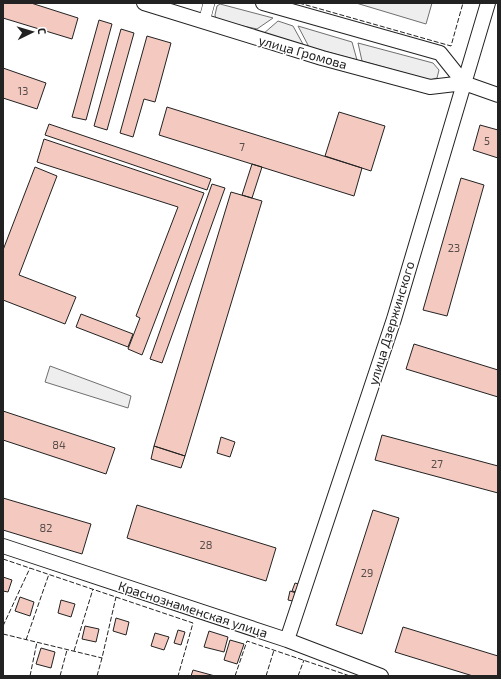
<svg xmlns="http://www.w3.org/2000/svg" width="501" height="679" viewBox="0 0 501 679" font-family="'Exo 2',sans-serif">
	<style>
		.green { fill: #eee; stroke: #6f6f6f }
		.building { fill: #f3c9c0; stroke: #222 }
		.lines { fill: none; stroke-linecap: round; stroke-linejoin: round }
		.minor-casing { stroke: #222; stroke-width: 12 }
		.tertiary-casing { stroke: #222; stroke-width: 16 }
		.minor { stroke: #fff; stroke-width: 11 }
		.tertiary { stroke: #fff; stroke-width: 14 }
		.fence { stroke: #222; stroke-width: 1; stroke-dasharray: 5 2; stroke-linecap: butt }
		.labels { text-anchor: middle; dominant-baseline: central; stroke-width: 3; stroke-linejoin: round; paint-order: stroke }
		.number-label { font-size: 11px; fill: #564c4a }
		.street-label { font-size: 13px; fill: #222; stroke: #fff }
	</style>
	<rect width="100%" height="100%" fill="#fff"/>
	<path class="green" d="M356,3H432L426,24Z
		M220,4L273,18L257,29L216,20L215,15L217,6Z
		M278,21L293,26L304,46L263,34Z
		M298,26L352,42L357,60L309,47Z
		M358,43L433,63L439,70L437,78L430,80L362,61Z
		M50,366L131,396L128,408L45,382Z"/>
	<path class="building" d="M3,3H31L78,18L72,39L3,18Z
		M99,20L112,24L86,120L72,117Z
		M121,29L134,33L107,130L94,126Z
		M147,36L171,43L155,102L144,99L133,137L120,133Z
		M3,68L46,83L37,109L3,98Z
		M167,107L362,168L354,196L159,135Z
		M339,112L385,126L371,171L325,156Z
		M49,124L211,179L207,190L45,135Z
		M480,125L498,130V158L473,150Z
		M44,139L204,193L142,355L128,349L140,318L136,316L178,207L37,162Z
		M252,164L262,167L252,198L242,195Z
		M35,167L57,176L19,275L76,297L65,324L3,300V250Z
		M461,178L484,185L447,316L423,310Z
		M212,184L225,188L162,363L150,359Z
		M231,192L262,201L185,456L154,446Z
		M81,314L133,334L128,347L76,327Z
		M414,344L498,370V397L406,369Z
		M3,411L115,448L106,474L3,440Z
		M382,435L498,466V493L375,460Z
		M221,437L235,442L230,457L217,453Z
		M154,446L185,456L181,468L151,459Z
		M3,498L91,524L82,554L3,530Z
		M137,505L276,548L266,581L127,538Z
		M373,510L399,518L362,634L336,625Z
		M3,577L12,580L8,592L3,591Z
		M295,583L302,585L300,593L292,591Z
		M290,591L299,594L297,602L288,600Z
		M20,597L34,602L30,616L15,611Z
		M61,600L75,604L71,617L58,613Z
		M116,618L129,622L126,635L113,631Z
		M85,626L99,629L96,642L82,639Z
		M403,627L498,656V676H473L395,652Z
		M178,630L185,632L181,645L174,643Z
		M209,631L228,637L224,652L204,647Z
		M155,633L169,637L164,650L151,646Z
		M230,640L244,644L237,664L224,660Z
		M41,648L55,652L51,668L36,664Z
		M193,670L215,676H191Z"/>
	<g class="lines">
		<g class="minor-casing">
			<path id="minor" d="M204,22L209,3"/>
		</g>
		<g class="tertiary-casing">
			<path id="tertiary" d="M144,3L322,58L430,87L464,83L498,95
				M263,3L440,53L464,83
				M3,546L287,640L381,676
				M287,640L394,319L488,3"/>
		</g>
		<use href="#minor" class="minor"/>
		<use href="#tertiary" class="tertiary"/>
		<path class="fence" d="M299,3L451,46L463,3
			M3,559L193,623L178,676
			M3,626L30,568
			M3,634L102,658
			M26,640L49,574
			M74,651L93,589
			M30,676L37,642
			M60,676L67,650
			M97,676L102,658L116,597
			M235,676L247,641L350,676
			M266,676L274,650
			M298,676L304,660"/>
	</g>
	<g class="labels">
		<g class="number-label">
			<text x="23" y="90">13</text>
			<text x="487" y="140">5</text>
			<text x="242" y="146">7</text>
			<text x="454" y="247">23</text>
			<text x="59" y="444">84</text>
			<text x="437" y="463">27</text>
			<text x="46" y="527">82</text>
			<text x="206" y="544">28</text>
			<text x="367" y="572">29</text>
		</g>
		<g class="street-label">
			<text transform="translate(303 52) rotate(16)">улица Громова</text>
			<text transform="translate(391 323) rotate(-73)">улица Дзержинского</text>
			<text transform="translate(193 609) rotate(18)">Краснознаменская улица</text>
		</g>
	</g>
	<rect width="501" height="679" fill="none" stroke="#222222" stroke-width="8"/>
	<g transform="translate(32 32) rotate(85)" stroke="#ffffff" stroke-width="3" paint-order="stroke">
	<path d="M0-3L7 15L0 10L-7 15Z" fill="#222222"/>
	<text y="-6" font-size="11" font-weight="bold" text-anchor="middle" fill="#222222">С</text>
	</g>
</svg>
